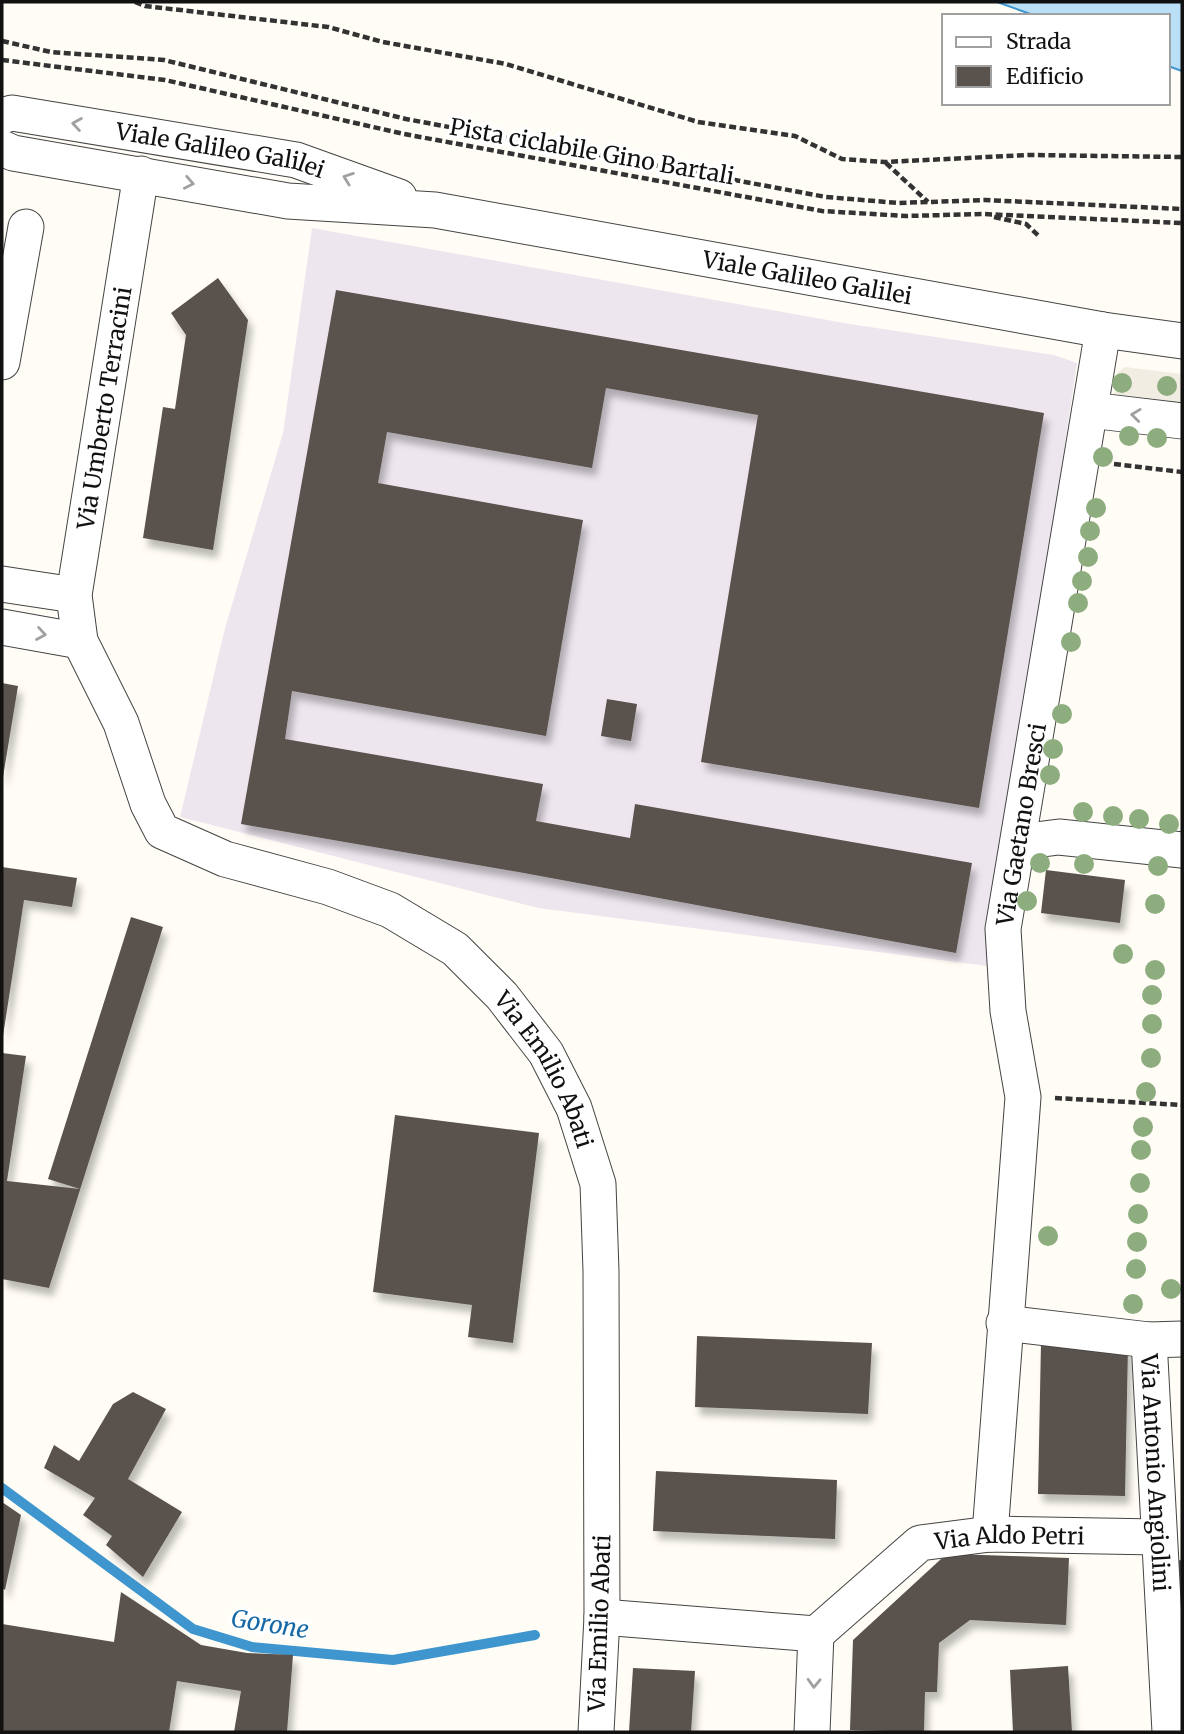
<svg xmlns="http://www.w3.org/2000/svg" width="1184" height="1734" viewBox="0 0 1184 1734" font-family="Merriweather,serif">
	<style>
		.industrial { fill: #eee6ef }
		.plaza { fill: #f1ede2 }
		.water { fill: #b9e0f7; stroke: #3f96cf; stroke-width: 2 }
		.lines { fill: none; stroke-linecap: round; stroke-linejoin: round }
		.stream { stroke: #3f96cf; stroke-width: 10 }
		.building { fill: #5a524d; filter: url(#shadow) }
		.minor-casing { stroke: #444; stroke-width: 37 }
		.path { stroke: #333; stroke-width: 4.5; stroke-dasharray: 7 3.5; stroke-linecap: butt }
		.minor { stroke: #fff; stroke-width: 35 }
		.tree { fill: #8dad7f }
		.oneway { stroke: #a0a0a0 }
		.labels { text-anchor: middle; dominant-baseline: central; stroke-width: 7; stroke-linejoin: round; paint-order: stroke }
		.street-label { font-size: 23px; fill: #111; stroke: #fff }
		.water-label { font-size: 24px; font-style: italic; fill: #1768a6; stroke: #fff }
	</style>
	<defs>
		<filter id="shadow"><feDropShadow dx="4.5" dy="8" stdDeviation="3.5" flood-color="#0004"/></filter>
	</defs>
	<rect width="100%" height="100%" fill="#fffdf5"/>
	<path class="industrial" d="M312,228L850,324L1054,355L1077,363L987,966L538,908L180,817L225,628L283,433Z"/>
	<path class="plaza" d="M1125,367L1182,374V412L1114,396L1117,373Z"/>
	<path class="water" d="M997,2H1182V71L1168,66V16H1036Z"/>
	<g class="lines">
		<path class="stream" d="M2,1488L193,1629L252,1647L393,1660L535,1635"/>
	</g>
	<path class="building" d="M218,278L248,320L213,550L143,538L163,407L175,409L186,335L171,313Z
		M336,290L1044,413L979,808L701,762L758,415L606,388L592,468L387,432L378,483L583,520L546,736L292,691L285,739L543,784L536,821L630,838L635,804L972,863L956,953L524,873L241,824Z
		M2,683L18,686L3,777L2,776Z
		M607,699L637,704L631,741L601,736Z
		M2,867L77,878L72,907L24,900L3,1036Z
		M1046,870L1125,880L1120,923L1041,913Z
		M131,917L163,927L49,1288L2,1279V1053L26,1056L7,1181L80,1189L48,1179Z
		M395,1115L539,1133L513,1343L468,1337L472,1305L373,1292Z
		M697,1336L872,1343L868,1414L695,1407Z
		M1041,1343L1128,1345L1125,1496L1038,1494Z
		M133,1392L166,1409L128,1479L182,1512L143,1577L106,1545L112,1536L83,1515L95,1498L44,1468L54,1445L79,1461L113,1404Z
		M656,1471L837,1480L835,1539L653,1531Z
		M2,1502L21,1515L5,1590L2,1588Z
		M953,1554L1069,1558L1066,1625L970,1620L939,1643L937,1692H925L924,1732L850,1730L853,1640L941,1559Z
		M1182,1560V1626H1175L1172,1561Z
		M121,1592L201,1645L247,1653L293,1655L287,1732H234L241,1691L177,1681L169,1732H2V1624L114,1642Z
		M1068,1666L1072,1732H1013L1010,1670Z
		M633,1668L695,1671L691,1732H629Z"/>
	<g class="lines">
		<g class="minor-casing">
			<g id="minor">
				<path id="s1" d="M2,116L12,113L296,160L399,197"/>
				<path id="s2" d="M2,148L13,153L288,201L435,210L1103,330L1182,341"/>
				<path id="s3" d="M141,174L74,595L80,641L121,723L148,804L162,831L225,859L328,887L390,910L455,949L502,996L546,1053L574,1108L598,1184L601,1271L602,1617L596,1732"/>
				<path d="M2,362L26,227"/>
				<path d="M1090,410L1182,421"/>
				<path d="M2,584L74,595"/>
				<path d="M2,627L80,641"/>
				<path d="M1019,842L1059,837L1182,850"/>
				<path d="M1004,1323L1149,1340L1182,1339"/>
				<path id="s4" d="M1149,1340L1170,1732"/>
				<path id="s5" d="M990,1534L1023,1097L1008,1011L1003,929L1103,330"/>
				<path id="s6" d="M602,1617L816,1634L920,1543L990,1534L1158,1537"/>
				<path d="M812,1732L816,1634"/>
			</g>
		</g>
		<path class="path" d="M135,2L145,6L328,27L383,42L506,64L698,122L795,136L842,159L885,162L1029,155L1182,157
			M2,41L51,52L164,60L406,119L826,197L899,203L985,200L1182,209
			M2,60L165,80L404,134L822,211L906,216L983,214L1182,223
			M886,163L928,202
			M994,217L1026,224L1040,237
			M1114,464L1182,472
			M1055,1098L1182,1105"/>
		<use href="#minor" class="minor"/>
	</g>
	<g class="tree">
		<circle cx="1122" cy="383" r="10"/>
		<circle cx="1167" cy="386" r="10"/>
		<circle cx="1129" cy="436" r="10"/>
		<circle cx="1157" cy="438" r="10"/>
		<circle cx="1103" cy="457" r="10"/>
		<circle cx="1096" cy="508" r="10"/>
		<circle cx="1090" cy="531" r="10"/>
		<circle cx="1088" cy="557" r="10"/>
		<circle cx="1082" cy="581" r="10"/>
		<circle cx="1078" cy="603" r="10"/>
		<circle cx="1071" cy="642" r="10"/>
		<circle cx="1062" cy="714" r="10"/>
		<circle cx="1053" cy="749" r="10"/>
		<circle cx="1050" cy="775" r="10"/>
		<circle cx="1083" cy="812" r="10"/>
		<circle cx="1113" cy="816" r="10"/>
		<circle cx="1139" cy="819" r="10"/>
		<circle cx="1169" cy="824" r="10"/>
		<circle cx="1040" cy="863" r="10"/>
		<circle cx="1084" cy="864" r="10"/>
		<circle cx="1158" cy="866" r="10"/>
		<circle cx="1027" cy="901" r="10"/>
		<circle cx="1155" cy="904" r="10"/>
		<circle cx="1123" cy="954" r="10"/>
		<circle cx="1155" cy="970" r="10"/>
		<circle cx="1152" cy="995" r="10"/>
		<circle cx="1152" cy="1024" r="10"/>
		<circle cx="1151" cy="1058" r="10"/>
		<circle cx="1146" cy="1092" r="10"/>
		<circle cx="1143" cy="1127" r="10"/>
		<circle cx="1141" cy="1150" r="10"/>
		<circle cx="1140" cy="1183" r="10"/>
		<circle cx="1138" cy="1214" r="10"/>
		<circle cx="1048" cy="1236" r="10"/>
		<circle cx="1137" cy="1242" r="10"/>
		<circle cx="1136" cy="1269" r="10"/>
		<circle cx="1171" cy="1289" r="10"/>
		<circle cx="1133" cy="1304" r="10"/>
	</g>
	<defs><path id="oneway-chevron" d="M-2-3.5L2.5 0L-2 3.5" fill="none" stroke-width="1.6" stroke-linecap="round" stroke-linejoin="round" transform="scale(1.75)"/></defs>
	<g class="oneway">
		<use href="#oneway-chevron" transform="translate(77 124) rotate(-171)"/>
		<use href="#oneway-chevron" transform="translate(348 178) rotate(-160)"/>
		<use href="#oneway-chevron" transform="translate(189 183) rotate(11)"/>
		<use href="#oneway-chevron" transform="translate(1136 415) rotate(-173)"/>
		<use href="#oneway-chevron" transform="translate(41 634) rotate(10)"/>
		<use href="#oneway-chevron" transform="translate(814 1683) rotate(92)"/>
	</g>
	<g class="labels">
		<g class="street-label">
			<text stroke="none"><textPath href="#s1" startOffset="222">Viale Galileo Galilei</textPath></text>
			<text transform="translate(592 151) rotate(10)">Pista ciclabile Gino Bartali</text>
			<text stroke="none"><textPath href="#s2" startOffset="817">Viale Galileo Galilei</textPath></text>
			<text transform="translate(104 408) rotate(-81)">Via Umberto Terracini</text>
			<text stroke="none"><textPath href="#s5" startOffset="714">Via Gaetano Bresci</textPath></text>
			<text stroke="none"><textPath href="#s3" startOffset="1150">Via Emilio Abati</textPath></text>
			<text stroke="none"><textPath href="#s4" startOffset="133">Via Antonio Angiolini</textPath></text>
			<text stroke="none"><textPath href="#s6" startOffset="443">Via Aldo Petri</textPath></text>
			<text transform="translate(599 1623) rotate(-88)">Via Emilio Abati</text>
		</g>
		<g class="water-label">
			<text transform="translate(270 1624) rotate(9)">Gorone</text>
		</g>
	</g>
	<rect width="1184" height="1734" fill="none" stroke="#111111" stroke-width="7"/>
	<rect x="942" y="14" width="228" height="91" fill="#ffffff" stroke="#a0a0a0" stroke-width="2"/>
	<rect x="956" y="37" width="35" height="10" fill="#ffffff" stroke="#a0a0a0" stroke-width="2"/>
	<text x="1006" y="49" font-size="21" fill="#111111">Strada</text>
	<rect x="956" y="66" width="35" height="21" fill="#5a524d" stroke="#a0a0a0" stroke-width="2"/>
	<text x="1006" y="84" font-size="21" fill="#111111">Edificio</text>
</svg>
